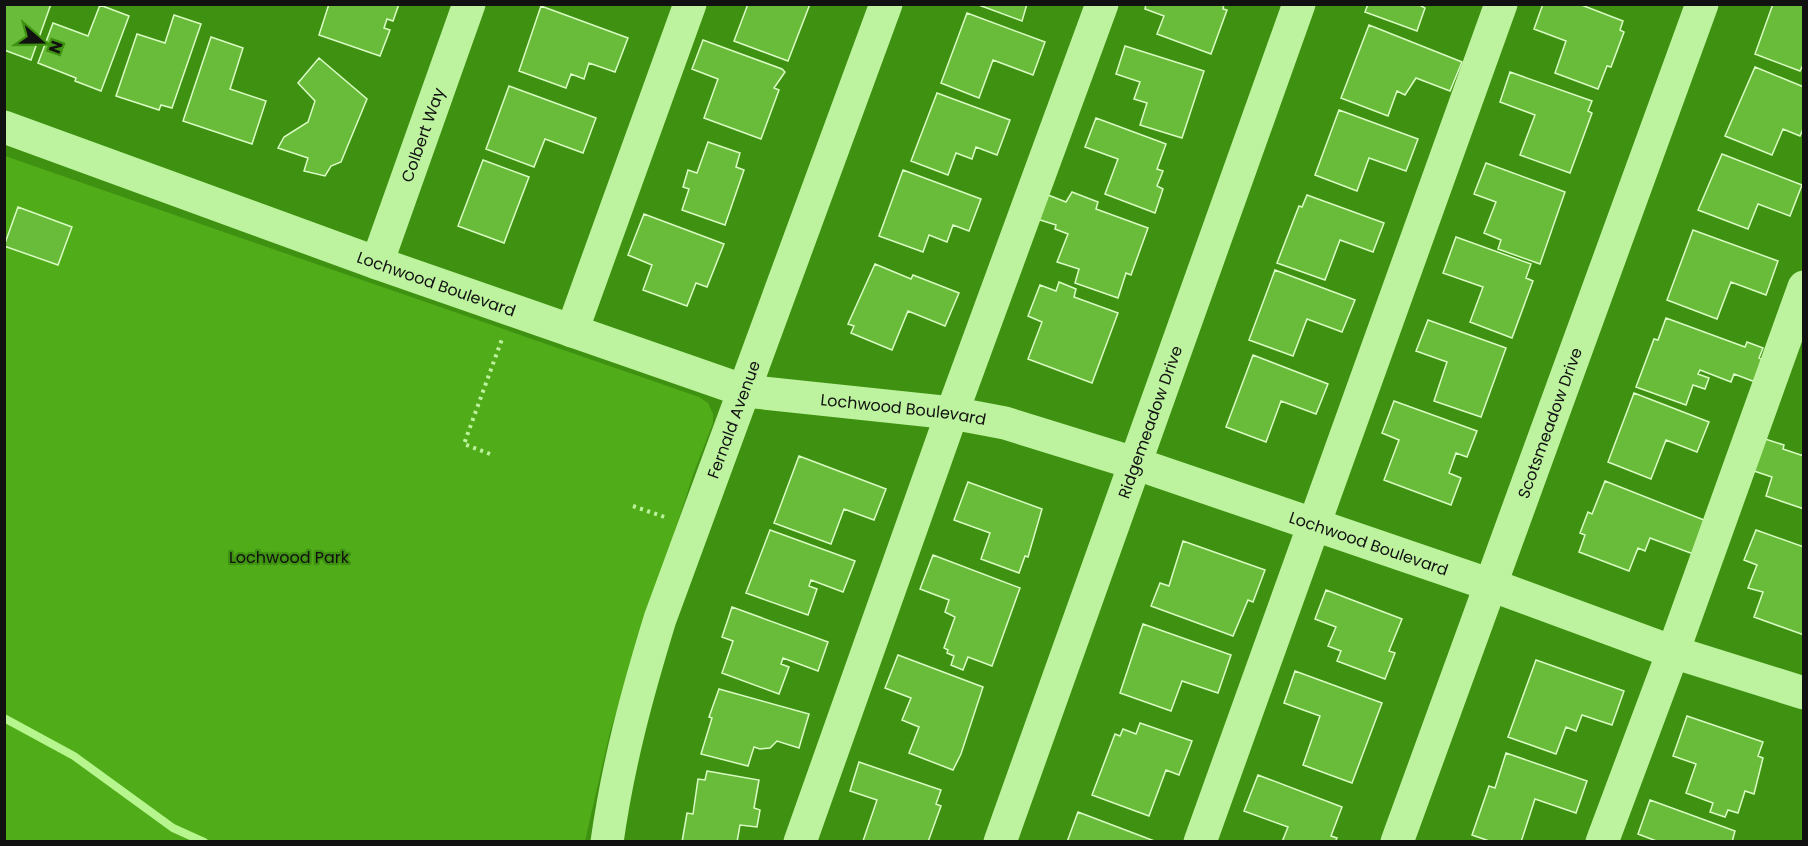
<svg xmlns="http://www.w3.org/2000/svg" width="1808" height="846" viewBox="0 0 1808 846" font-family="Poppins,sans-serif">
	<style>
		.green { fill: #50ac19 }
		.lines { fill: none; stroke-linecap: round; stroke-linejoin: round }
		.stream { stroke: #b7f68f; stroke-width: 8 }
		.building { fill: #69bb3a; stroke: #dafdc5; stroke-width: 1.5 }
		.path { stroke: #bdf39e; stroke-width: 4; stroke-dasharray: 3 4.5; stroke-linecap: butt }
		.minor { stroke: #bdf39e; stroke-width: 33 }
		.labels { text-anchor: middle; dominant-baseline: central; stroke-width: 4.5; stroke-linejoin: round; paint-order: stroke }
		.street-label { font-size: 16px; fill: #111; stroke: #3f9211 }
		.park-label { font-size: 16px; fill: #111; stroke: #3f9211 }
	</style>
	<rect width="100%" height="100%" fill="#3f9211"/>
	<path class="green" d="M5,156L699,397L708,403L713,414V423L694,472L610,732L585,841H5Z"/>
	<g class="lines">
		<path class="stream" d="M4,718L74,756L173,828L204,842"/>
	</g>
	<path class="building" d="M4,4H51L31,60L4,50Z
		M329,4H399L393,21L387,19L384,28L390,30L380,56L319,35Z
		M748,4H810L788,61L734,41Z
		M976,4H1027L1022,21Z
		M1146,4H1224L1223,9L1227,10L1211,54L1157,34L1164,16L1145,9Z
		M1368,4H1418L1425,8L1417,31L1365,12Z
		M1543,4H1579L1623,21L1620,30L1624,32L1611,67L1607,66L1598,89L1555,73L1566,41L1534,29Z
		M1773,4H1804V63L1800,71L1755,54Z
		M100,5L129,16L101,91L75,81L76,78L38,63L53,23L88,36Z
		M541,6L628,38L615,72L589,63L584,79L571,74L566,88L519,71Z
		M967,13L1045,42L1033,75L993,60L979,98L941,83Z
		M174,15L201,24L172,108L161,105L159,110L116,96L137,34L165,43Z
		M1369,25L1462,62L1450,91L1416,78L1405,95L1397,91L1388,116L1341,98Z
		M211,37L243,48L230,89L266,101L252,144L183,121Z
		M703,40L782,69L785,72L774,88L779,90L761,139L704,118L718,79L692,69Z
		M1125,46L1204,71L1182,138L1140,125L1147,103L1134,99L1140,82L1116,74Z
		M319,58L367,99L341,162L331,166L325,176L304,171L308,158L278,148L284,137L308,122L315,101L298,83Z
		M1755,67L1804,87V127L1800,136L1783,129L1772,155L1725,136Z
		M1510,72L1592,101L1588,111L1592,113L1570,173L1520,155L1535,115L1500,102Z
		M509,86L596,118L583,153L545,139L534,167L486,149Z
		M937,93L1010,120L997,155L976,147L972,159L956,153L948,175L911,161Z
		M1339,110L1418,139L1406,171L1369,158L1357,191L1315,175Z
		M1096,118L1166,144L1157,169L1163,171L1157,186L1163,189L1155,213L1105,194L1118,159L1085,147Z
		M708,142L740,153L736,167L744,170L725,225L682,210L689,189L683,187L688,170L697,173Z
		M1722,154L1802,185L1790,216L1758,204L1748,229L1698,210Z
		M483,160L529,177L504,243L458,226Z
		M1486,163L1565,192L1540,264L1498,249L1501,240L1484,233L1496,202L1474,194Z
		M903,170L981,199L969,231L953,225L947,242L929,235L923,252L879,236Z
		M1072,192L1098,202L1096,209L1148,228L1131,275L1126,273L1118,298L1075,283L1079,269L1057,262L1068,234L1055,229L1056,225L1034,218L1043,193L1066,202Z
		M1307,195L1384,223L1373,252L1340,240L1325,280L1277,263L1299,206L1302,207Z
		M18,207L72,227L58,265L4,246Z
		M644,214L724,244L707,287L696,283L687,306L643,290L652,265L628,255Z
		M1693,230L1778,261L1766,295L1731,282L1717,319L1667,300Z
		M1456,237L1531,264L1526,278L1533,281L1512,338L1470,322L1483,287L1443,273Z
		M875,264L911,279L913,275L959,293L945,326L908,311L892,350L851,333L854,326L848,324Z
		M1275,270L1355,300L1342,332L1307,319L1293,356L1249,340Z
		M1059,282L1076,289L1074,297L1118,313L1092,383L1028,359L1042,322L1028,316L1040,285L1056,291Z
		M1666,318L1745,347L1747,342L1763,348L1759,358L1767,361L1758,383L1734,374L1731,382L1700,370L1698,374L1709,378L1705,389L1693,385L1686,405L1636,387L1654,339L1658,340Z
		M1428,320L1506,348L1481,417L1434,401L1447,362L1416,351Z
		M1253,355L1328,384L1316,414L1281,401L1266,442L1226,427Z
		M1634,393L1709,422L1697,452L1666,440L1651,479L1608,462Z
		M1394,401L1477,431L1467,457L1456,453L1449,473L1461,478L1451,505L1384,480L1399,440L1382,433Z
		M1762,438L1784,445L1783,449L1804,456V509L1766,496L1772,477L1751,470Z
		M799,456L886,489L874,520L844,509L831,544L774,523Z
		M1605,481L1709,522L1696,555L1650,538L1645,551L1638,548L1629,571L1579,552L1585,535L1580,533L1588,512L1592,514Z
		M968,482L1042,509L1028,557L1025,556L1019,573L981,559L990,533L954,520Z
		M770,530L855,561L843,592L811,580L809,586L817,589L808,615L746,593Z
		M1756,530L1804,547V635L1754,617L1763,592L1748,588L1757,565L1744,560Z
		M1183,541L1265,570L1253,602L1248,600L1233,636L1151,606L1160,583L1169,586Z
		M933,555L1020,588L992,666L968,657L963,670L951,665L954,656L947,653L948,650L944,648L955,617L945,612L949,600L920,589Z
		M1326,590L1402,619L1389,651L1395,653L1385,679L1337,661L1341,651L1328,646L1336,627L1315,619Z
		M732,607L828,642L818,671L783,658L781,664L789,667L779,694L722,673L733,641L722,637Z
		M1143,624L1231,655L1218,693L1182,681L1171,711L1120,693Z
		M898,655L983,687L961,754L953,770L909,753L919,727L902,720L911,698L885,688Z
		M1536,660L1624,691L1612,725L1582,715L1576,731L1566,727L1556,754L1508,737Z
		M1295,671L1382,703L1352,783L1303,765L1320,716L1284,703Z
		M719,689L809,714L799,748L777,741L770,748L760,749L754,747L748,766L701,754L712,718L709,717Z
		M1687,716L1763,742L1758,756L1763,758L1754,794L1745,791L1738,813L1728,810L1725,817L1710,812L1713,803L1686,793L1696,764L1673,756Z
		M1140,723L1192,741L1179,775L1166,770L1149,816L1092,795L1115,734L1120,736L1123,729L1136,734Z
		M1506,753L1587,781L1576,813L1535,799L1521,842H1492L1472,835L1489,786L1495,788Z
		M859,762L941,790L936,804L941,806L928,842L863,841L877,800L850,791Z
		M707,771L759,780L754,808L760,810L757,827L740,825L737,842H682L687,813L693,814L698,779L705,780Z
		M1258,775L1342,807L1331,836L1337,838L1335,842H1282L1288,827L1244,811Z
		M1650,800L1735,831L1732,842H1659L1638,834Z
		M1078,812L1157,842H1067Z"/>
	<g class="lines">
		<path class="path" d="M490,454L464,444L502,339
			M633,506L667,518"/>
		<g class="minor">
			<path id="s1" d="M4,127L377,263L745,391L952,413L1005,423L1134,463L1491,585L1673,652L1804,693"/>
			<path id="s2" d="M377,263L469,4"/>
			<path d="M572,331L690,4"/>
			<path id="s3" d="M607,842C618,764 637,694 660,619L886,4"/>
			<path d="M800,842L952,413L1102,4"/>
			<path id="s4" d="M1000,842L1299,4"/>
			<path d="M1200,842L1501,4"/>
			<path id="s5" d="M1397,842L1702,4"/>
			<path d="M1602,842L1673,652L1804,287"/>
		</g>
	</g>
	<g class="labels">
		<g class="street-label">
			<text stroke="none"><textPath href="#s2" startOffset="136">Colbert Way</textPath></text>
			<text stroke="none"><textPath href="#s1" startOffset="460">Lochwood Boulevard</textPath></text>
			<text stroke="none"><textPath href="#s1" startOffset="946">Lochwood Boulevard</textPath></text>
			<text stroke="none"><textPath href="#s3" startOffset="442">Fernald Avenue</textPath></text>
			<text stroke="none"><textPath href="#s4" startOffset="446">Ridgemeadow Drive</textPath></text>
			<text stroke="none"><textPath href="#s5" startOffset="446">Scotsmeadow Drive</textPath></text>
			<text stroke="none"><textPath href="#s1" startOffset="1432">Lochwood Boulevard</textPath></text>
		</g>
		<g class="park-label">
			<text x="289" y="557">Lochwood Park</text>
		</g>
	</g>
	<rect width="1808" height="846" fill="none" stroke="#111111" stroke-width="12"/>
	<g transform="translate(42 42) rotate(110)" stroke="#3f9211" stroke-width="4.5" paint-order="stroke">
	<path d="M0-4.5L10 22L0 15L-10 22Z" fill="#111111"/>
	<text y="-9" font-size="16" font-weight="bold" text-anchor="middle" fill="#111111">N</text>
	</g>
</svg>
